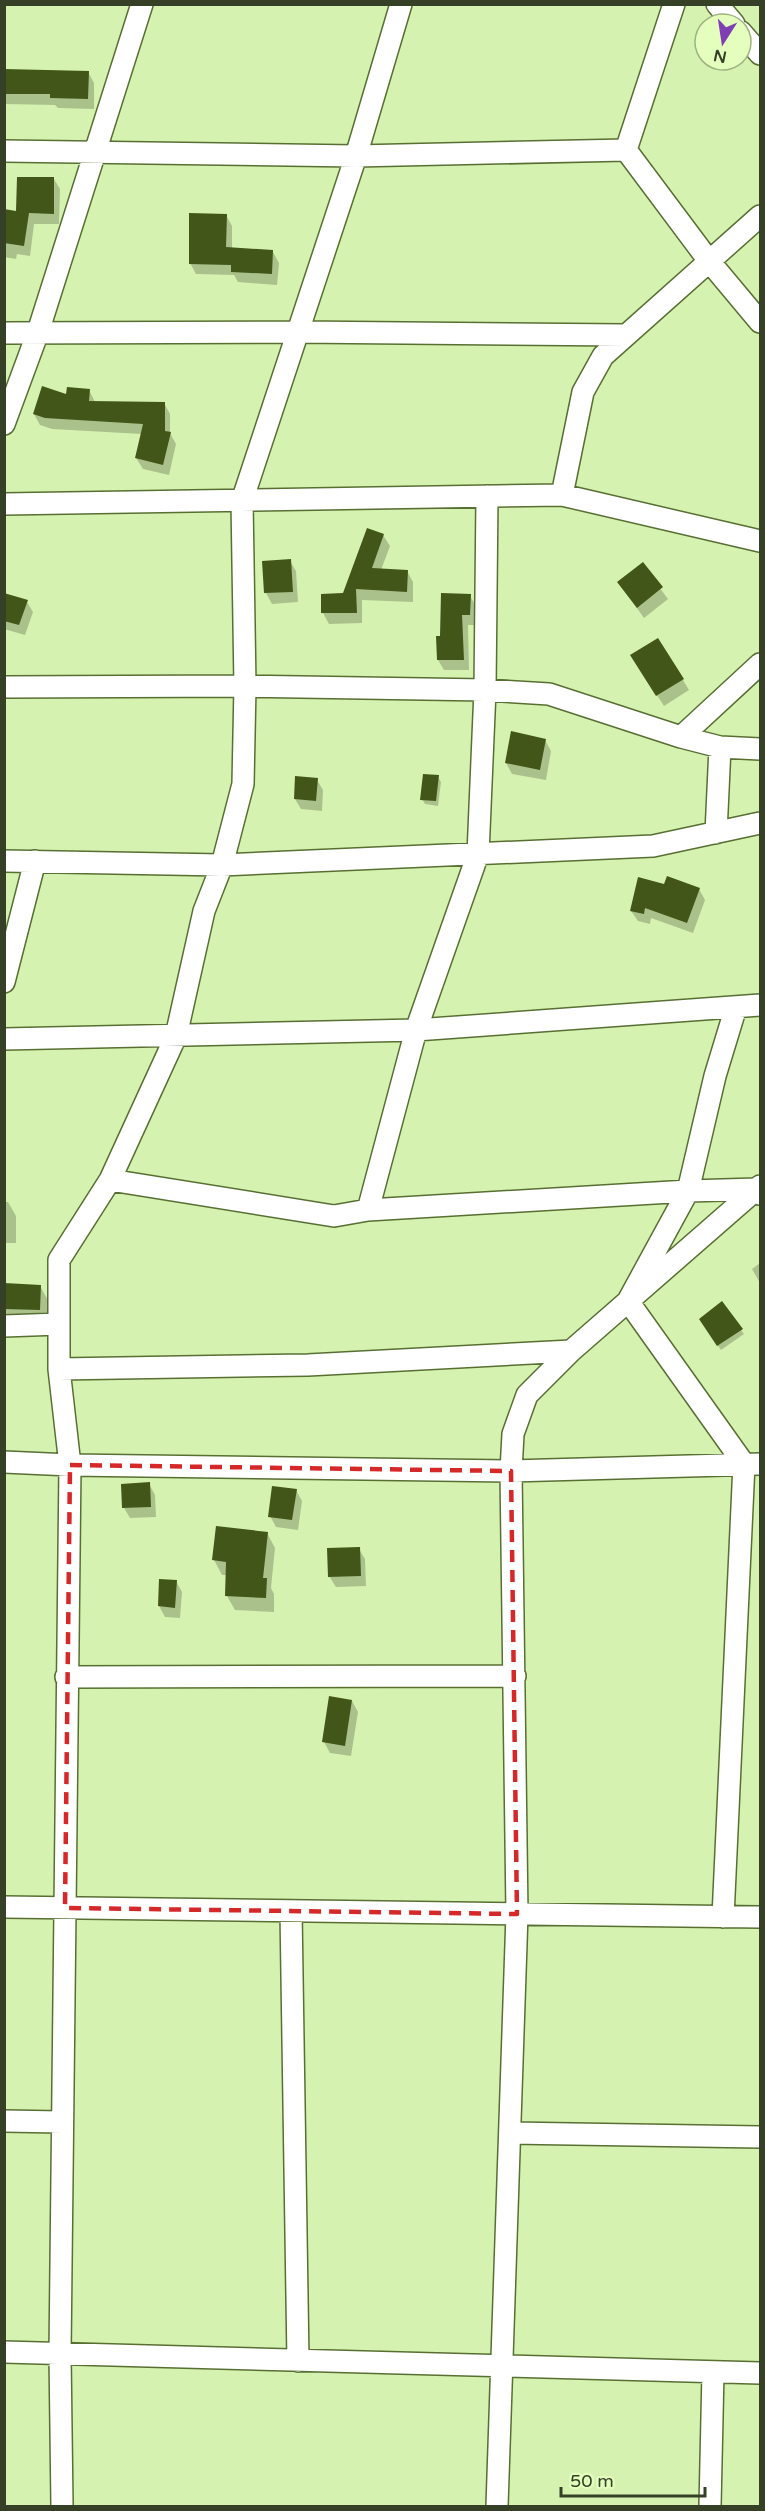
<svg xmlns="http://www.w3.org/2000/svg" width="765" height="2511" viewBox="0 0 765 2511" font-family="'Varela Round',sans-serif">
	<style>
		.shadow { fill: #0003 }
		.building { fill: #415618 }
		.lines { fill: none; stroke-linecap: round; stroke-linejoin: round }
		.minor-casing { stroke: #586f33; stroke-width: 24 }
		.minor { stroke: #fff; stroke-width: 21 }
		.marked { fill: none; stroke: #d62828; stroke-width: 4.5; stroke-dasharray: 12 8; stroke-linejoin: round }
	</style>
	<rect width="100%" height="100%" fill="#d6f2b0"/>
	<path class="shadow" d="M4,71L88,72L94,83V109L58,108L55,105L4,104Z
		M54,179L60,189L59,224H34L30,256L17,254L16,259L4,257V211L18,213Z
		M226,215L232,226V249L273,252L279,263L277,285L238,282L234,275L196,274L190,263Z
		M89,390L95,402L164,403L170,414V433L176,444L169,475L143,469L136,458L142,434L52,429L40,425L34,414L68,396Z
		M383,535L390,546L381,570L407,571L413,582V602L362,600V623L329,624L323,613L344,595Z
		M290,561L296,571L298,602L272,604L266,593L264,562Z
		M642,564L668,599L644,618L619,583Z
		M4,594L27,602L33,612L25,635L4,629Z
		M470,596L476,606V625H468L469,670H444L438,660Z
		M638,666L683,680L689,690L664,706Z
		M545,740L551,751L546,780L512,774L506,763Z
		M438,777L441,782L438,806L425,804L422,799Z
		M317,780L323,790L322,811L301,809L295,799Z
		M665,886L699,889L705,900L693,933L651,918L650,924L638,921L631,911Z
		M4,1202H8L16,1216V1243H4Z
		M760,1263V1283L752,1269Z
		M4,1285L40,1286L49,1302L48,1326L4,1324Z
		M703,1324L741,1330L744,1334L721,1350Z
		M149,1484L155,1495L156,1517L130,1518L124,1508Z
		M296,1490L302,1501L298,1530L276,1527L270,1516Z
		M267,1533L275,1548L271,1588L274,1594V1612L235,1610L227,1596V1575H222L214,1560Z
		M359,1549L365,1559L366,1586L336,1587L329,1576Z
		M176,1581L182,1592L180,1618L165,1617L159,1606Z
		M352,1701L358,1712L351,1756L330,1753L324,1742Z"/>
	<path class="building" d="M4,69L89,71L88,99L50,98V94H4Z
		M17,177H54V214L29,213L24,246L4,243V209L16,211Z
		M189,213L227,214L226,247L273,250L272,274L231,272V265L189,264Z
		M42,386L66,394L67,387L90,389L89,401L165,402V431L171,432L163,465L135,458L143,424L45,418L33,414Z
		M367,528L384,534L372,568L408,570L407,592L356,589L357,613H321V594L343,593Z
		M291,559L293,592L264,593L262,561Z
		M643,562L663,587L637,608L617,582Z
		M4,593L28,600L19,625L4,621Z
		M441,593L471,594L470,615H462L464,660H437L436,636H440Z
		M658,638L684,679L656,696L630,655Z
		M511,731L546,739L540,770L505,763Z
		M423,774L439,775L436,801L420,800Z
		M295,776L318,778L316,801L294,799Z
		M667,876L700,888L687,923L645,908L644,914L630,911L638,877L664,884Z
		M4,1283L41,1285L40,1310L4,1309Z
		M722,1301L743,1329L717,1346L699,1319Z
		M150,1482L151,1507L122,1508L121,1484Z
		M272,1486L297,1489L292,1520L268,1517Z
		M216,1526L268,1532L263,1578H267L266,1598L225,1596L226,1562L212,1560Z
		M360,1547L361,1576L328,1577L327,1548Z
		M159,1579L177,1580L175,1608L158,1606Z
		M329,1696L352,1700L345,1746L322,1742Z"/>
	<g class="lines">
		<g class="minor-casing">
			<path id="minor" d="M717,4L734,24
				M741,32L760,54
				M626,150L709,261L760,322
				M626,150L674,4
				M4,151L356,156L626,150
				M4,333L298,332L626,335
				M4,424L38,332L142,4
				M562,495L583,392L603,356L760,216
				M4,504L562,495L760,541
				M4,687L245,686L485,690L549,694L681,737L720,747L760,749
				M681,737L760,664
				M716,833L720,747
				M4,861L222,865L653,846L760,823
				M4,982L35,861
				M4,1039L416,1030L760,1005
				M110,1180L334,1216L368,1210L688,1191L757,1189L760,1194
				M368,1210L416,1030L478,854L485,690L487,496
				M4,1326L59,1324
				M59,1369L308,1365L571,1351
				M4,1462L70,1465L511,1471L760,1464
				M66,1677L515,1676
				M4,1907L760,1917
				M291,1911L298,2361
				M723,1917L744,1464L628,1301L688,1191L715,1076L736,1007
				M4,2121L62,2122
				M510,2133L760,2137
				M4,2352L760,2373
				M62,2506L60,2354L70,1465L59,1369V1260L110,1180L176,1036L204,911L222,865L243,784L245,686L242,501L356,156L401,4
				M497,2506L517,1914L511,1471L513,1434L527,1395L571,1351L760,1186
				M710,2506L713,2372"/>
		</g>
		<use href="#minor" class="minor"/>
	</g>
	<path class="marked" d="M70,1465L511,1471L517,1914L65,1908Z"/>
	<rect width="765" height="2511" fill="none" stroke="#364026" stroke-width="12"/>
	<g transform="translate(723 42) rotate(192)"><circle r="28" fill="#e4ffbd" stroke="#9eb381" stroke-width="1.5"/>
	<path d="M0-4.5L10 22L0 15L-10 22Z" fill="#7f3eb3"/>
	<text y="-9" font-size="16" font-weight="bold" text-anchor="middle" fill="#364026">N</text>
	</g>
	<path d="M561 2487v9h144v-9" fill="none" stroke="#364026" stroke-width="3"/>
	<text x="570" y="2487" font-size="18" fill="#364026" stroke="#e4ffbd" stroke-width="4.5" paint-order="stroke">50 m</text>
</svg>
